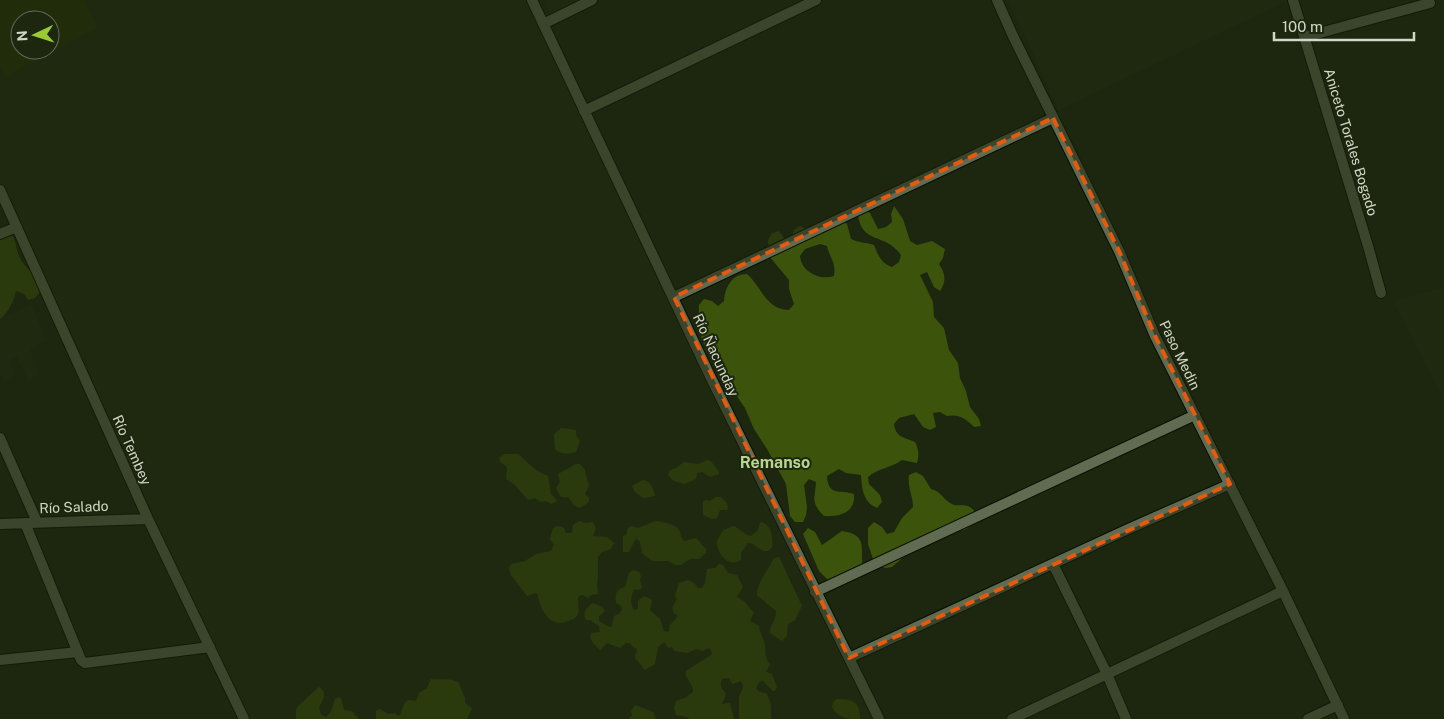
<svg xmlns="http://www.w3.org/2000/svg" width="1444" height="719" viewBox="0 0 1444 719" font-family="'Public Sans',sans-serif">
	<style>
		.built { fill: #232e10; fill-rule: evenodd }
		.green { fill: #273706; fill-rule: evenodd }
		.forest { fill: #3c530c; fill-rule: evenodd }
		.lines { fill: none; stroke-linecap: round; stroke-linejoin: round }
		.minor-casing { stroke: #070f00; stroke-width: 12 }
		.minor { stroke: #606b51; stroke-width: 10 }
		.marked { fill: none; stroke: #e8590c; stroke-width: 4; stroke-dasharray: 10 6; stroke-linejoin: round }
		.labels { text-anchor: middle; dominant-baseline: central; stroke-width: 4; stroke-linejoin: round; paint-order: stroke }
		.street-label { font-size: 14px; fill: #d2d8c9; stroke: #1d260e }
		.quarter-label { font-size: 16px; font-weight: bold; fill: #b8d58e; stroke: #1d260e }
	</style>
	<rect width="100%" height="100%" fill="#1d260e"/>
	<path class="built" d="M0,0H531L875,719H249L0,189ZM20,20H50V50H20Z
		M544,0H584L551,16Z
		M1008,0H1287V1L1059,110Z
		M1444,287V400L1393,301Z
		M32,304L46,340L30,350L40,374L28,381L17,356L9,360L15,375L4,382L0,373V319Z"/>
	<path class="green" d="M0,0H83L97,27L6,76L0,65ZM20,20H50V50H20Z"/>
	<path class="forest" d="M894,206L903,219L910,241L917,245L932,241L945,249L943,258L939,264C945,273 947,281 940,291L934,287L927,272L920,275L933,302L934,317L944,328L949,350L958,363L960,378L966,391L970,407L979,419L981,426L974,427C965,418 959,414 947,416L940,412L933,413L936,427L930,430L923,427L914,414L899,418L894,424C896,438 904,437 915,442C919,450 919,455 917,463L902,460C891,468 878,468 868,477L869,484L880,495L882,502L877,508C863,502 862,489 861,475L846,473L839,469L827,476C828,497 840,489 854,494C856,513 839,517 824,516C810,502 815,499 816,482L809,479L804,485L807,507L806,515L803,522H795L790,516L786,484L767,449L754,429L745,408L736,395L725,374L718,370L706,350L698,328L699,305L704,299L712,301L718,306L724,301C725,287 732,274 747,274C763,288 765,309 789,310L794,304L789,289V280L769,256L768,240L772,233L779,231L784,238H791L794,230L800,226L807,230L842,219L847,224L851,239C859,243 865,242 874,245C878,255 881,263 892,267L899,262L901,255C885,232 862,245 858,215L863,209L870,213L878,229L886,227L892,222L891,214ZM820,244L827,246C830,259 836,261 834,276C819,281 801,271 800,256L805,249Z
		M0,234L12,235C17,243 16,251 20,258C27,272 40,274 40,292L35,298L28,300L24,294L16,291C14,301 8,313 0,319Z
		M561,428L576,430V435L580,441L576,452C569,454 561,455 555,449L554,434Z
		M505,454H518C527,462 536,472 548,476L551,494L557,501L551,504L546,501L541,502L535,498L528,500L515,485L506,479C506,469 511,469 500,462L499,458Z
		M707,460L711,461L719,472V474L710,477L702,472L697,473L696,479L685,484L674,481L668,475L670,470L676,468L684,462L698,464Z
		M576,464H580L585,470L586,476L589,485L585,494L589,498V502L580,508L574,505L568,497H561L556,488L560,482L558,474Z
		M916,472L923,476L931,489C942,492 942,498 950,503C960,509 966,500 975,512V519L971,526L964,530L957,531L929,542L924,547L909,552L892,567L885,568L878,565L873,559L868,544V528L874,522L882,527L887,534L894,532L902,518L913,507C913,495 907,487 909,475Z
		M643,480C651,481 654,489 655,496L643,498L635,492L632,486Z
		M716,497H721L727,503L728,508L727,510H720L717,518L712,519L703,515V502L705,500L710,501Z
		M579,521L586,523L593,522L596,528L593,536L607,537L614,543L611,549L602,552L598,557V576L597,586L598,594L591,595L588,598L583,595L579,596L578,598C578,603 579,610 578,614C576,619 572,619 568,621C550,629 540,609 538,595L536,593L527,596L511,575L509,568L511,564L525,561L536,554L551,551L554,545L550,539L553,528L558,526L564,528L566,533H572L573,525Z
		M656,521C662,522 676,524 679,530C681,534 680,537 684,541L696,538L706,549V553L699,559H690L681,565H675L669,561H652L642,553L640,542L636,538L629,552H623V536L626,535L628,528L631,526L638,528Z
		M762,522C772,526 773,538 772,547L768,551H763L753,544L748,543L741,553V560C728,568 717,554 717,541L723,530L734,526C740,529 745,535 751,536L758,530L760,523Z
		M808,528L815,532L822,545L842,531C871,535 858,551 864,571L860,577L845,582H830L819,571L803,534Z
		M779,557L802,606L795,620L788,624L787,636L782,641L770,633C770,624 777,619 776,611L757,595C758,580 768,571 774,558Z
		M719,564L723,565L728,573L737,575L743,587L737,597C749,603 745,605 754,612L750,621L759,626C760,632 762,637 764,641C767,651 763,656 770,664L766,672L772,674L777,687L775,691H773L763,681L759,682L756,688L758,691L767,694L771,705V719H739C739,716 739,699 739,697C741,690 745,689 741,681L732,684L729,678L722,679C719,688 722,687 726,694L722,704L730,703L734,719H689L687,717L676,715L674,708L676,701L685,698L693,692C694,683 684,680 686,671L711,655L712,653L710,649L708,648L703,651L696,649L687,653L675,651L672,647L668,648L664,642L658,647L655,664L645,670L635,658L637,649L633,647L630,643H626L620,648L607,643L600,650C595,645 589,641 591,633L600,632L599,626L590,620H586C582,612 586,608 593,603L602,607L605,611L599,616V621L609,627L612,626L614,616L619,614L622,610L621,606L616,603C615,593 616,590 625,587L629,573L633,570L639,572L641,576L640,581L642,587L640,590L635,589C630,594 630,605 634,610L638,609V601L644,596L652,600L650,610L660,619L664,631L667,632L669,631L670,625L678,616L674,613L672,608L677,599L675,596L679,583L688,580L694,583L698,588H702L705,583L707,569L715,568Z
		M431,679C440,680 450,678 458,682L465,698V703L472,708L467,719H376V711L380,709L388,714L395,713L398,716L400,715L405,702L409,700L416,701L419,693L427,688Z
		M319,687C328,692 323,700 319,707L321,715L326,717L331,712L335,699L339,697L341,698L344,710L352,711L359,719H296V710L298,706Z
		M837,699C853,699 860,702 860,719C848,719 839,719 832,707L833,702Z
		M635,705L653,712L655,716V719H629L632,715L631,711Z"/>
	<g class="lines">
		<g class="minor-casing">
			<path id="minor" d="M532,0L710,376L879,719
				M997,0L1013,36L1119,251L1155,336L1283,591L1344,719
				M1293,0L1368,246L1381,293
				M543,24L592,0
				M1305,37L1430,3
				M584,111L816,0
				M0,190L148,519L244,719
				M0,234L17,227
				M674,297L1053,118
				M0,438L37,522
				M25,523L81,660L85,663L210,647
				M0,524L148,519
				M1053,564L1107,674L1126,719
				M815,592L1195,415
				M849,658L1126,530L1230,484
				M0,660L78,652
				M1012,719L1283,591
				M1308,719L1338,705"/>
		</g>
		<use href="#minor" class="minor"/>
	</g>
	<path d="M0 0H1444V719H0ZM1053,118L1119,251L1155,336L1230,484L849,658L674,297Z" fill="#1d260e" fill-opacity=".55" fill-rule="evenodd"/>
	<path class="marked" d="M1053,118L1119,251L1155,336L1230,484L849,658L674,297Z"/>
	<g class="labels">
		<g class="street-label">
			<text transform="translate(1351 142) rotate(73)">Aniceto Torales Bogado</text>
			<text transform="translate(716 355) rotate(65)">Río Ñacunday</text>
			<text transform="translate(1180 355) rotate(64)">Paso Medin</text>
			<text transform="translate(132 450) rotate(66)">Río Tembey</text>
			<text transform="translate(74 507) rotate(-2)">Río Salado</text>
		</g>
		<g class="quarter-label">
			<text x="775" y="462">Remanso</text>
		</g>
	</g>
	<g transform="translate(35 35) rotate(266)"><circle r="24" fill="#1d260e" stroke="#656d59"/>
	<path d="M0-4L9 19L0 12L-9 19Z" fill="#99cb35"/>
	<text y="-8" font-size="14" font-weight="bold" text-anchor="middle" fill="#d2d8c9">N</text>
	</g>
	<path d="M1274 32v8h140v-8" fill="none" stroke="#d2d8c9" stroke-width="2.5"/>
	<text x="1282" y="32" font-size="15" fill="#d2d8c9" stroke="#1d260e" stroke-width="4" paint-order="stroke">100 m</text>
</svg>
